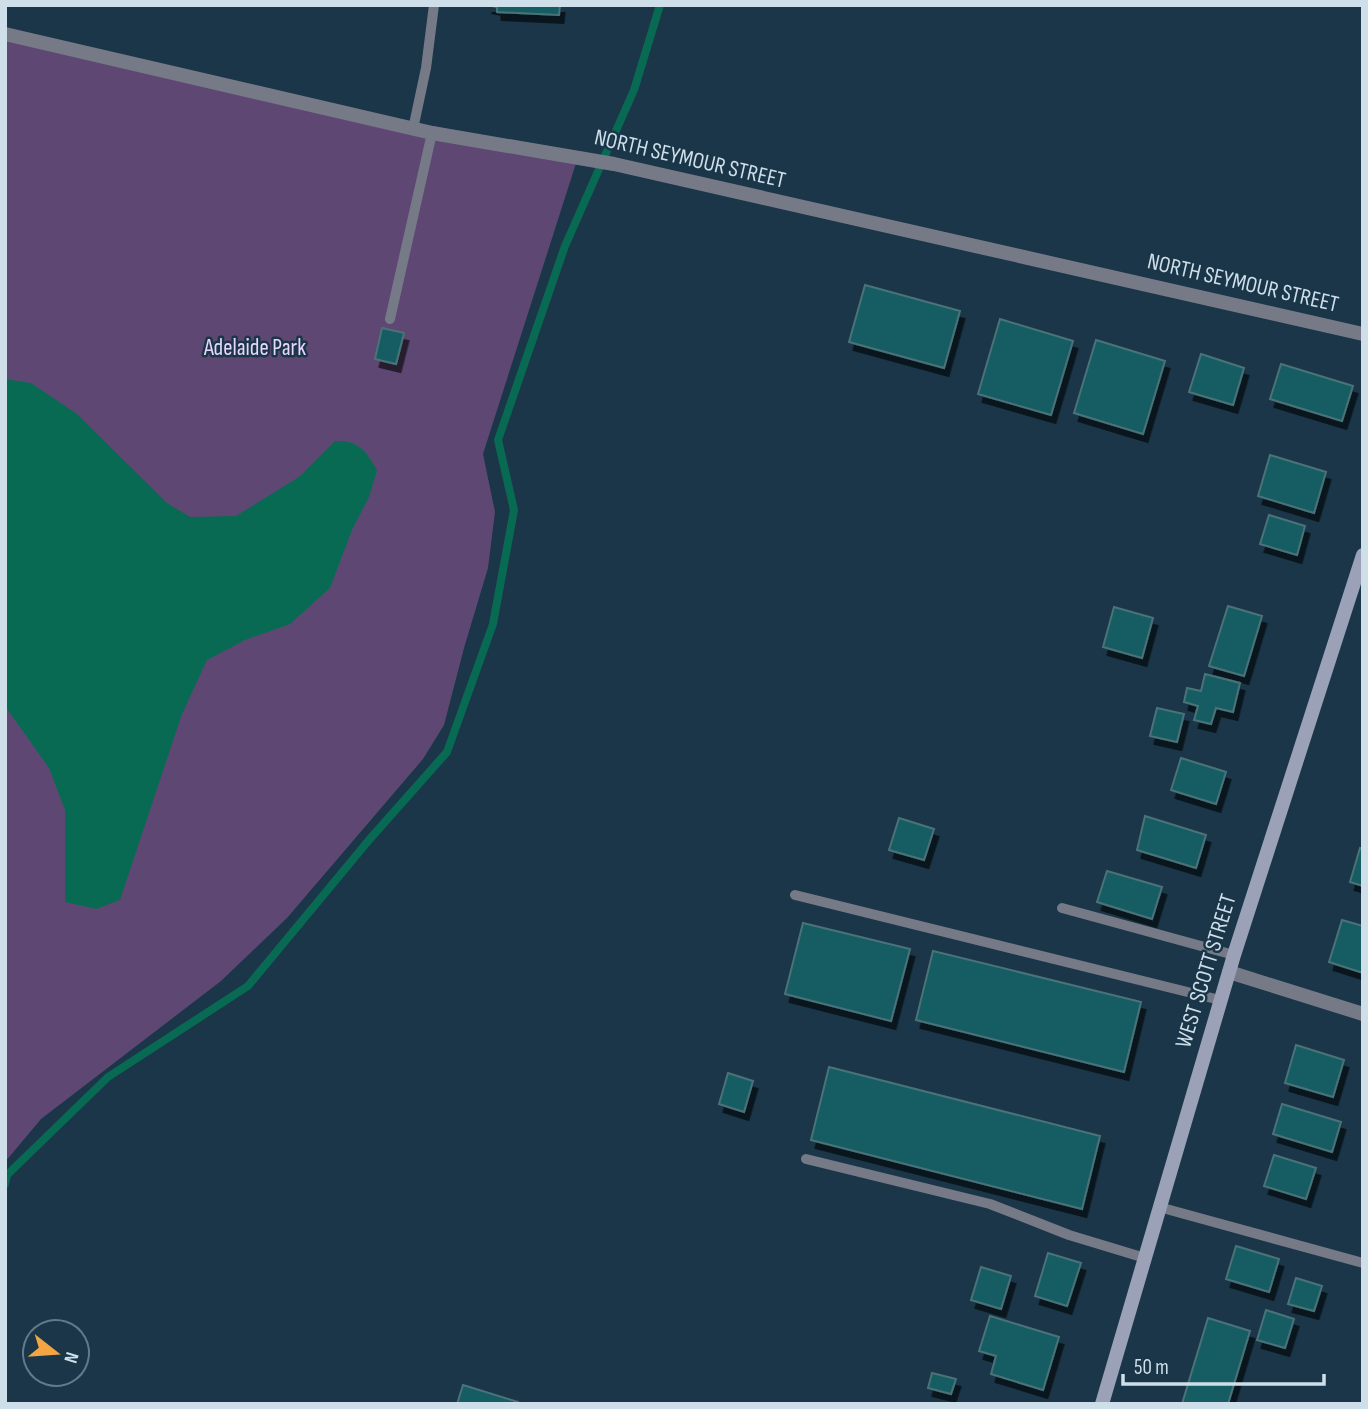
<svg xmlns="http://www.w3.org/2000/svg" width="1368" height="1409" viewBox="0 0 1368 1409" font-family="'Sofia Sans Condensed',sans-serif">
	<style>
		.green { fill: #5e4873 }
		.water { fill: #096a53 }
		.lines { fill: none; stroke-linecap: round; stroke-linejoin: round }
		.stream { stroke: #096a53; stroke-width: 8 }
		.building { fill: #165c63; stroke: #4a7378; stroke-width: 2; filter: url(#shadow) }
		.lane { stroke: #767a87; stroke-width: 10 }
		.street { stroke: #767a87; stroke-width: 14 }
		.secondary { stroke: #9ba1b7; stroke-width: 14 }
		.labels { text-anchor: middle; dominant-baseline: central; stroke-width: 5; stroke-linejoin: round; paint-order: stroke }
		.street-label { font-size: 23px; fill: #cfdfea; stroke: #1a3648 }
		.park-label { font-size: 23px; fill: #e9d6fd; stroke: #1a3648 }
	</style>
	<defs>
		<filter id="shadow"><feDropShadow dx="4.5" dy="8" stdDeviation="0" flood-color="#0009"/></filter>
	</defs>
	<rect width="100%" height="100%" fill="#1a3648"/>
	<path class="green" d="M5,34L578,157L483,454L495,512L488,568L464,648L444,725L423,759L287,918L221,981L41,1119L5,1162Z"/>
	<path class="water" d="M5,379L31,383L77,414L167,503L190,517L236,516L299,477L335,441C359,440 366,451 377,470L369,497L352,530L330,588L290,624L245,640L207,660L182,714L120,900L96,909L65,902V810L49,768L5,706Z"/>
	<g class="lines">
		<path class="stream" d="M5,1184L7,1175L108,1077L248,986L369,840L447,752L493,624L514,510L498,440L565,246L634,90L660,5"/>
	</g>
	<path class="building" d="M487,5H560L559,15L497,12V7Z
		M865,285L960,311L944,368L849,342Z
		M1000,319L1073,341L1051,415L978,394Z
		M382,328L404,333L396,364L375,359Z
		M1096,340L1165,361L1143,434L1074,413Z
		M1201,354L1244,368L1233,405L1189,392Z
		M1281,364L1353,386L1342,421L1270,399Z
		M1270,455L1326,472L1314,513L1258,496Z
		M1269,515L1305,526L1297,555L1260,544Z
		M1228,606L1262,616L1244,676L1209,666Z
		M1114,607L1153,618L1142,658L1103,647Z
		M1205,674L1240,683L1233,712L1216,708L1211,724L1194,720L1198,706L1184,702L1187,688L1201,691Z
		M1157,708L1184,714L1177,742L1150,736Z
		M1181,758L1226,772L1216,804L1171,790Z
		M1145,816L1206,835L1196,868L1137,850Z
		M899,818L934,829L924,860L889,850Z
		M1360,848L1363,849V886L1350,882Z
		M1107,871L1162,887L1152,919L1097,902Z
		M1342,920L1363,926V973L1329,962Z
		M803,923L910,949L891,1021L785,994Z
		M933,951L1141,1002L1124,1072L916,1020Z
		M1296,1045L1344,1060L1333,1097L1285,1083Z
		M829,1067L1100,1136L1082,1209L811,1140Z
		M728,1073L753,1081L744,1112L719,1104Z
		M1282,1104L1341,1122L1332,1152L1273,1134Z
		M1274,1155L1316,1168L1306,1199L1264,1186Z
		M1236,1246L1279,1259L1269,1292L1226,1279Z
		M1048,1253L1081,1263L1067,1306L1035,1296Z
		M981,1267L1011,1276L1001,1309L971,1300Z
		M1296,1278L1322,1286L1314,1311L1288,1304Z
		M1266,1310L1294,1319L1285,1348L1257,1340Z
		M990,1316L1059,1337L1043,1390L991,1374L996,1356L979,1351Z
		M1208,1318L1250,1331L1228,1404H1182Z
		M932,1373L956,1379L951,1394L928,1388Z
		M463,1385L518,1402V1404H457Z"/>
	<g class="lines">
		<path class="lane" d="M413,129L426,68L434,5
			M390,319L432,133
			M795,895L1220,1000
			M1062,908L1234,955
			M806,1159L990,1204L1069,1235L1145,1258
			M1159,1207L1363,1263"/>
		<path class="street" d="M5,34L432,133L614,164L1363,334
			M1229,972L1363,1014"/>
		<path class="secondary" d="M1102,1404L1234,955L1363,555"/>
	</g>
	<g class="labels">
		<g class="street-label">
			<text transform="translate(690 159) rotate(13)">NORTH SEYMOUR STREET</text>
			<text transform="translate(1243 283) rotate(13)">NORTH SEYMOUR STREET</text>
			<text transform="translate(1206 971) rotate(-73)">WEST SCOTT STREET</text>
		</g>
		<g class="park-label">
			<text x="255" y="348">Adelaide Park</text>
		</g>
	</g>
	<rect width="1368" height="1409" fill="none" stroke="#cfdfea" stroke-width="14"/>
	<g transform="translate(56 1353) rotate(107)"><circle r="33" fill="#1a3648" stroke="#627a89" stroke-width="2"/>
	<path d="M0-5L12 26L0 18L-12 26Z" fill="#f2a542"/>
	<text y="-10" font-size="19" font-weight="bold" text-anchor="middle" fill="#cfdfea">N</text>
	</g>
	<path d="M1123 1374v10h201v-10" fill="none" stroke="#cfdfea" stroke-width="3.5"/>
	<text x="1134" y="1374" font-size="21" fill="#cfdfea" stroke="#1a3648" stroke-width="5" paint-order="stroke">50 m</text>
</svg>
